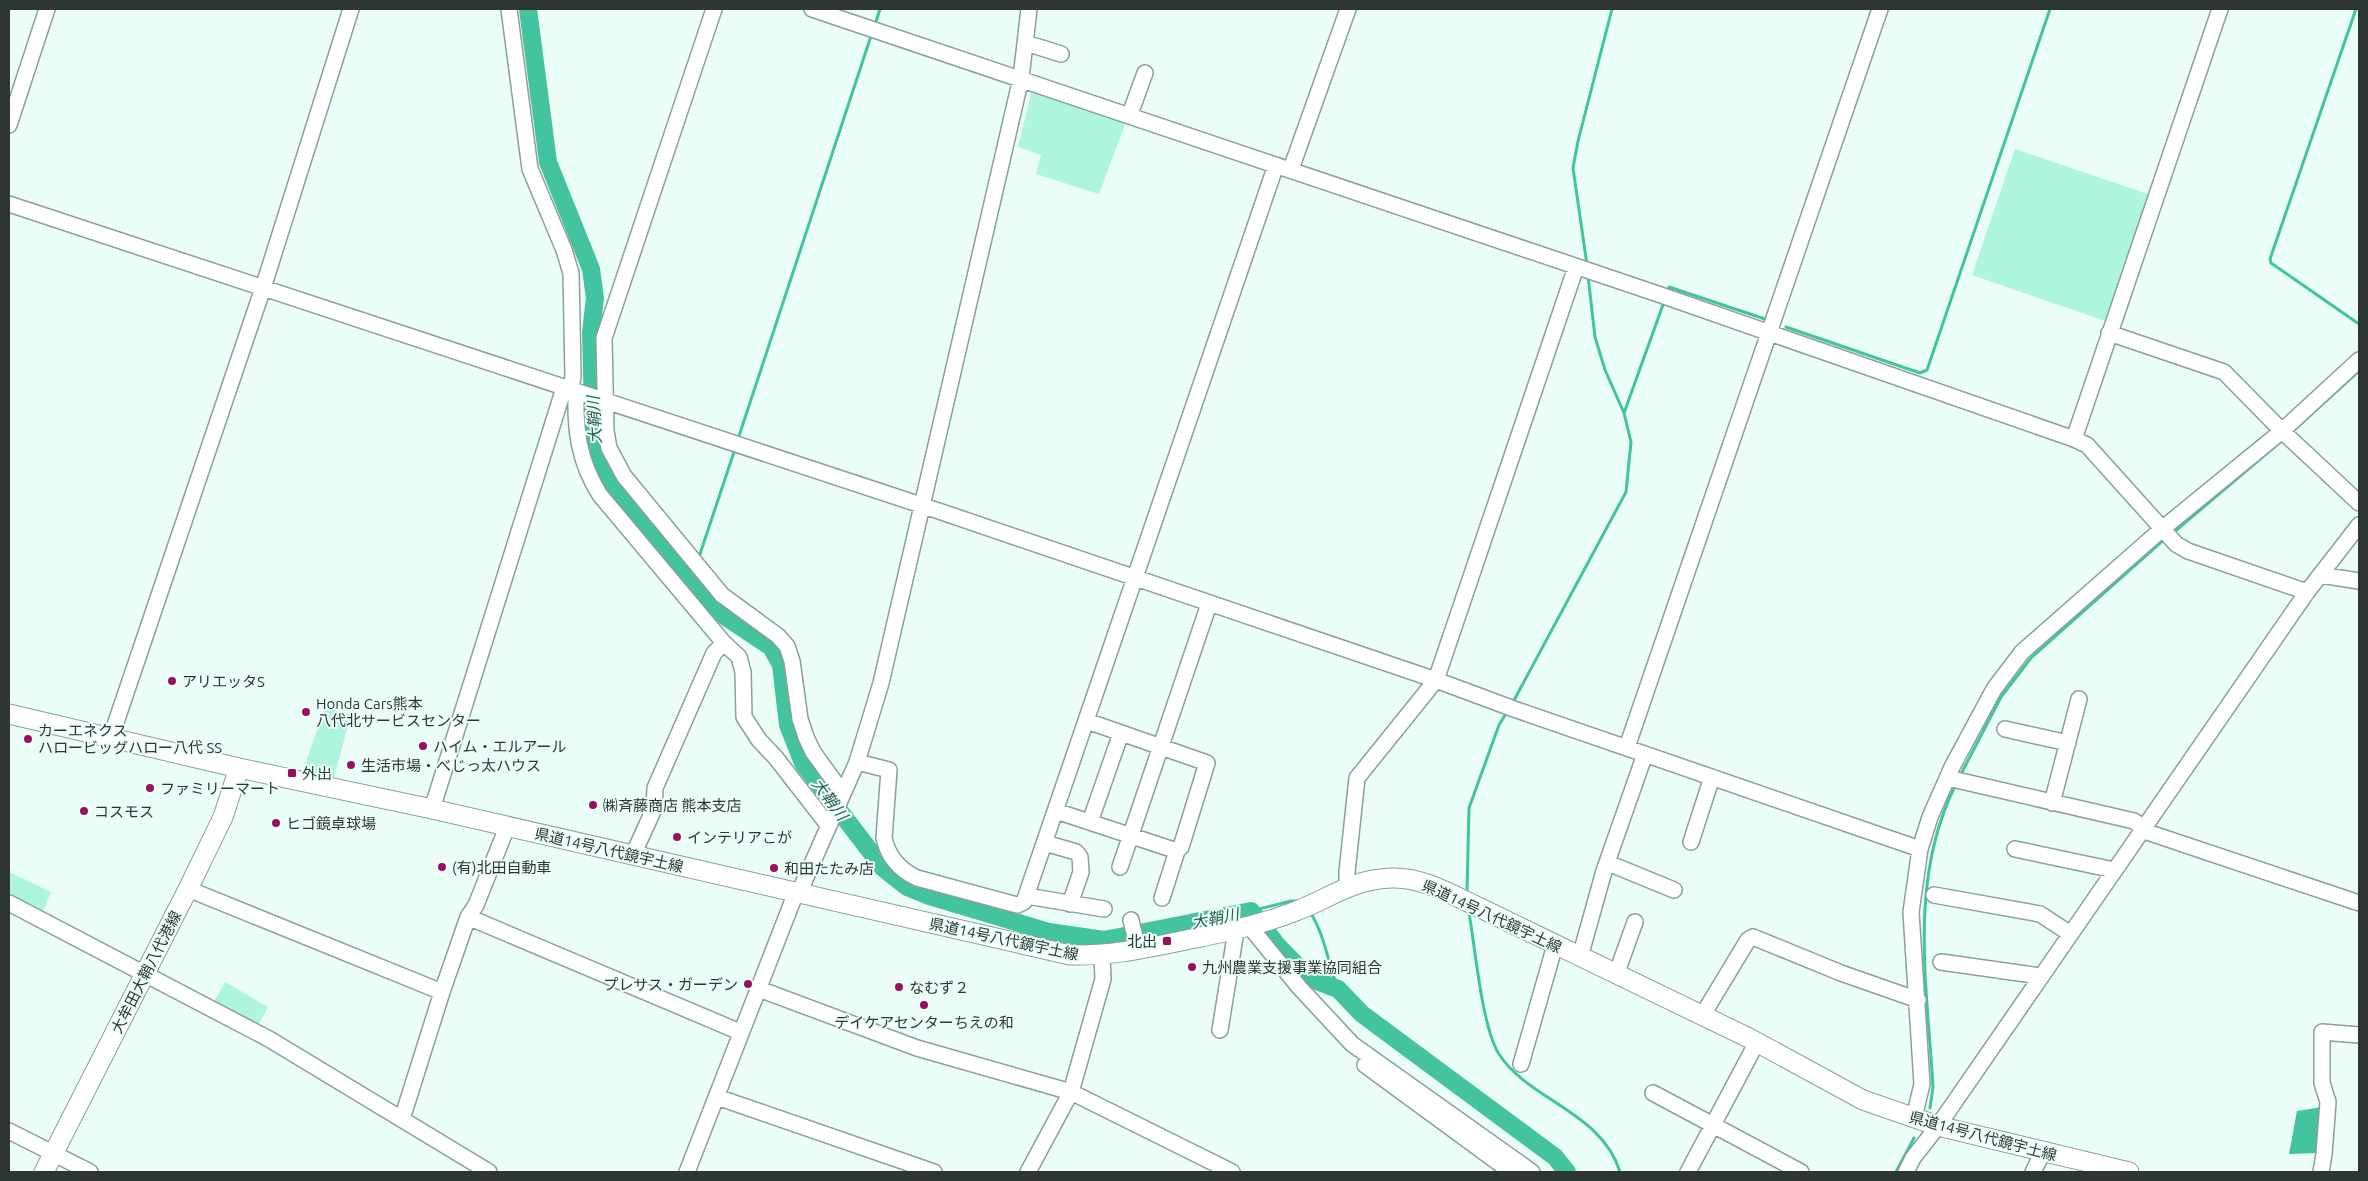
<svg xmlns="http://www.w3.org/2000/svg" width="2368" height="1181" viewBox="0 0 2368 1181" font-family="Ubuntu,'Noto Sans JP',sans-serif">
	<style>
		.green { fill: #adf6dd }
		.water { fill: #44c39f }
		.lines { fill: none; stroke-linecap: round; stroke-linejoin: round }
		.stream { stroke: #44c39f; stroke-width: 3 }
		.river { stroke: #44c39f; stroke-width: 18 }
		.minor-casing { stroke: #8c9f98; stroke-width: 18 }
		.major-casing { stroke: #8c9f98; stroke-width: 21 }
		.minor { stroke: #fff; stroke-width: 15 }
		.major { stroke: #fff; stroke-width: 19 }
		.poi-dot { fill: #991063; stroke: #eafef6; stroke-width: 2 }
		.labels { text-anchor: middle; dominant-baseline: central; stroke-width: 4; stroke-linejoin: round; paint-order: stroke }
		.poi-label { font-size: 15px; fill: #2e3633; stroke: #eafef6; text-anchor: start }
		.street-label { font-size: 15px; fill: #2e3633; stroke: #eafef6 }
		.water-label { font-size: 16px; font-style: italic; fill: #2b5e4e; stroke: #eafef6 }
	</style>
	<rect width="100%" height="100%" fill="#eafef6"/>
	<path class="green" d="M1032,90L1126,122L1099,194L1036,174L1041,155L1018,147Z
		M2015,149L2154,196L2111,323L1972,275Z
		M325,708L351,714L334,778L303,770Z
		M9,872L51,892L42,914L9,898Z
		M225,982L268,1007L257,1028L213,1004Z"/>
	<path class="water" d="M2322,1107L2320,1153L2289,1154L2297,1111Z"/>
	<g class="lines">
		<path class="stream" d="M2356,9L2270,259L2271,263L2359,324
			M875,25L880,9
			M1587,265L1573,168L1578,141L1612,9
			M1667,293L1669,287L1768,320
			M1786,327L1920,373L1927,370L2050,9
			M1624,413L1664,302
			M2291,433L2359,371
			M739,436L872,33
			M2173,533L2279,443
			M698,560L734,452
			M691,579L695,568
			M1512,704L1626,492L1631,442L1624,413L1605,370L1595,337L1588,276
			M1960,776L2001,697L2031,658L2166,538
			M1467,892L1469,808L1499,725L1507,712
			M1251,911L1291,901H1303
			M1310,912C1325,935 1328,964 1338,989
			M1469,913C1475,946 1482,1028 1499,1054C1528,1100 1602,1112 1620,1172
			M1930,1108L1933,1087C1927,984 1908,879 1956,784
			M1896,1172L1914,1138"/>
		<path class="river" d="M528,9L548,162L591,269L595,298L591,332L594,448L604,474L644,527L720,613L771,647L781,665L788,725L803,763L883,868L907,887L929,896L1049,932L1104,940L1251,911L1277,945L1309,978L1338,989L1362,1014L1555,1157L1567,1172"/>
		<g class="minor-casing">
			<path id="minor" d="M509,9L530,169L564,250L571,273L573,375L571,391
				M714,9L604,338L606,431L609,448L624,476L722,595L778,636L787,646L792,661L800,719L806,737L813,752L842,792
				M812,9L1655,293L2074,439L2087,445L2176,544L2188,551L2307,592
				M1026,43L1061,54
				M1130,114L1145,73
				M9,125L47,9
				M1291,169L1348,9
				M9,204L921,505L1436,680L1514,709L1920,849
				M2109,333L2224,372L2282,431L2359,503
				M576,393C575,431 579,462 600,495L724,643L739,657L743,672L744,717L759,740L776,758L828,825
				M2074,439L2220,9
				M2321,575L2359,581
				M1087,721L1207,763L1181,847L1177,851L1162,898
				M2005,729L2068,743
				M111,737L263,288L351,9
				M1627,747L1880,9
				M857,762L889,770L884,838C888,857 900,870 917,878L1017,905L1024,902L1276,165
				M1948,778L2134,821L2150,833L2359,903
				M2052,803L2079,699
				M432,809L564,388
				M1056,811L1177,851
				M1090,822L1121,733
				M1691,842L1712,777
				M1045,843L1076,852L1080,857L1081,872L1070,904
				M2015,849L2114,870
				M633,855L654,809L655,788L714,653L724,643
				M1608,863L1674,890
				M1120,867L1209,604
				M1347,886V872L1357,778L1436,680L1576,267
				M188,889L442,992
				M1934,895L2040,914L2069,933
				M1027,896L1104,909
				M9,903L269,1039L489,1172
				M468,917L740,1032
				M1131,920L1138,950
				M1250,927L1299,987L1352,1044L1532,1172
				M1580,957L1604,871L1645,754
				M1941,962L2040,976
				M1616,975L1635,922
				M759,989L917,1048L1071,1092L1232,1172
				M1702,1016L1748,940L1753,937L1841,973L1918,1000
				M1220,1030L1235,937L1232,931
				M1521,1064L1555,945
				M1365,1065L1511,1172
				M1653,1093L1801,1172
				M717,1097L934,1172
				M1914,1118L1922,1084L1911,912L1920,849L1930,817L1952,767L1994,689L2022,652L2162,529L2282,431L2359,360
				M402,1119L442,992L468,917L476,905L507,827
				M9,1131L90,1172
				M687,1172L793,900L803,884L857,762L881,683L1021,78L1029,9
				M1028,1172L1071,1092L1103,979L1102,956
				M1688,1172L1757,1042
				M1906,1172L1913,1158L1938,1126L2307,592L2359,525
				M2033,1172L2043,1152
				M2321,1172L2324,1154L2328,1102L2322,1083V1032L2359,1035"/>
		</g>
		<g class="major-casing">
			<path id="major" d="M9,714L239,768L432,809L1070,955C1112,956 1146,948 1186,940C1224,932 1261,925 1296,911C1330,898 1353,879 1392,878C1421,877 1449,893 1474,905L1749,1038L1863,1100L1938,1126L2129,1172
				M44,1172L188,889L223,817L239,768"/>
		</g>
		<use href="#minor" class="minor"/>
		<use href="#major" class="major"/>
	</g>
	<g class="poi-dot">
		<circle cx="172" cy="681" r="5"/>
		<circle cx="306" cy="712" r="5"/>
		<circle cx="28" cy="739" r="5"/>
		<circle cx="423" cy="746" r="5"/>
		<circle cx="351" cy="765" r="5"/>
		<rect x="287" y="768" width="10" height="10" rx="2.5"/>
		<circle cx="150" cy="788" r="5"/>
		<circle cx="593" cy="805" r="5"/>
		<circle cx="84" cy="811" r="5"/>
		<circle cx="276" cy="823" r="5"/>
		<circle cx="677" cy="837" r="5"/>
		<circle cx="442" cy="867" r="5"/>
		<circle cx="774" cy="868" r="5"/>
		<rect x="1162" y="936" width="10" height="10" rx="2.5"/>
		<circle cx="1192" cy="967" r="5"/>
		<circle cx="748" cy="984" r="5"/>
		<circle cx="899" cy="987" r="5"/>
		<circle cx="924" cy="1005" r="5"/>
	</g>
	<g class="labels">
		<g class="poi-label">
			<text x="182" y="681">アリエッタS</text>
			<text x="316" y="703">Honda Cars熊本<tspan x="316" dy="17">八代北サービスセンター</tspan></text>
			<text x="38" y="730">カーエネクス<tspan x="38" dy="17">ハロービッグハロー八代 SS</tspan></text>
			<text x="433" y="746">ハイム・エルアール</text>
			<text x="361" y="765">生活市場・べじっ太ハウス</text>
			<text x="302" y="773">外出</text>
			<text x="160" y="788">ファミリーマート</text>
			<text x="603" y="805">㈱斉藤商店 熊本支店</text>
			<text x="94" y="811">コスモス</text>
			<text x="286" y="823">ヒゴ鏡卓球場</text>
			<text x="687" y="837">インテリアこが</text>
			<text x="452" y="867">(有)北田自動車</text>
			<text x="784" y="868">和田たたみ店</text>
			<text x="1157" y="941" text-anchor="end">北出</text>
			<text x="1202" y="967">九州農業支援事業協同組合</text>
			<text x="738" y="984" text-anchor="end">プレサス・ガーデン</text>
			<text x="909" y="987">なむず２</text>
			<text x="924" y="1022" text-anchor="middle">デイケアセンターちえの和</text>
		</g>
		<g class="street-label">
			<text transform="translate(609 850) rotate(13)">県道14号八代鏡宇土線</text>
			<text transform="translate(1492 916) rotate(25)">県道14号八代鏡宇土線</text>
			<text transform="translate(1004 939) rotate(12)">県道14号八代鏡宇土線</text>
			<text transform="translate(146 972) rotate(-63)">大牟田大鞘八代港線</text>
			<text transform="translate(1983 1136) rotate(15)">県道14号八代鏡宇土線</text>
		</g>
		<g class="water-label">
			<text transform="translate(594 420) rotate(-93)">大鞘川</text>
			<text transform="translate(830 799) rotate(53)">大鞘川</text>
			<text transform="translate(1215 918) rotate(-11)">大鞘川</text>
		</g>
	</g>
	<rect width="2368" height="1181" fill="none" stroke="#2e3633" stroke-width="20"/>
</svg>
